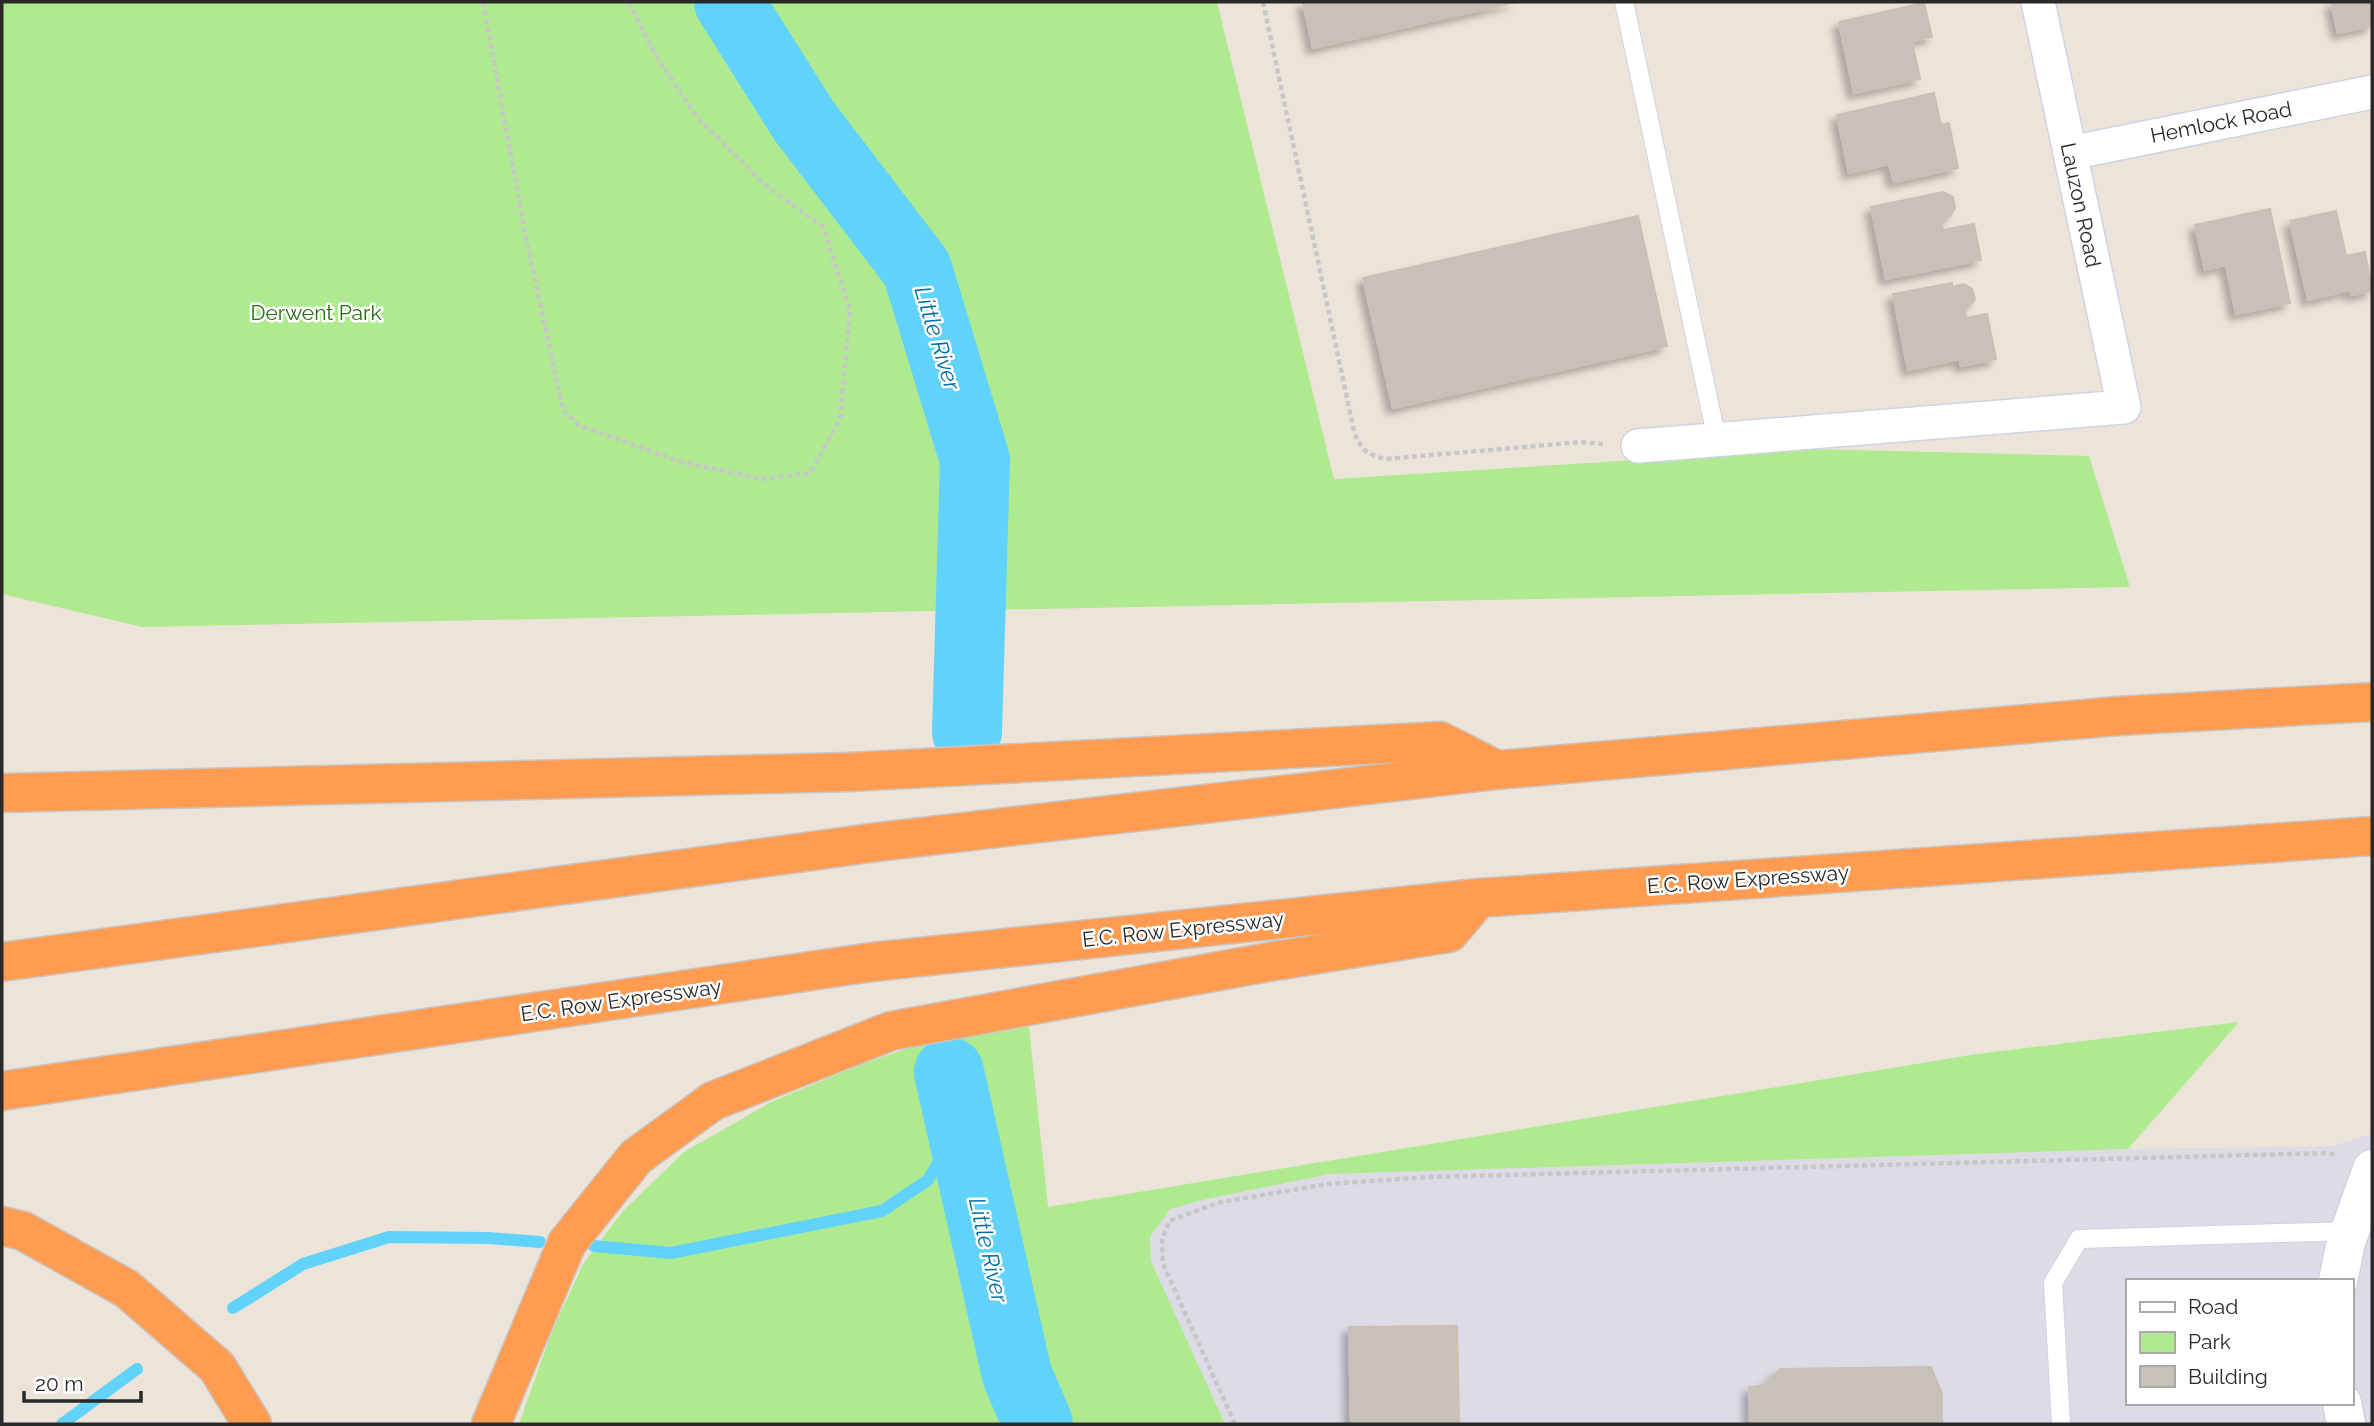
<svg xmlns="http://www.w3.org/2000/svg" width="2374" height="1426" viewBox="0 0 2374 1426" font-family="Raleway,sans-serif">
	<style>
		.industrial { fill: #dddbe5; fill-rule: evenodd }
		.green { fill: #afea90 }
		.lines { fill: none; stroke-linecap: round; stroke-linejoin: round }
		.stream { stroke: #61d3fb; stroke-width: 12 }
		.river { stroke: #61d3fb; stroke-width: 70 }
		.building { fill: #c8c1b9; stroke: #c8c1b3; stroke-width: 2; filter: url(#shadow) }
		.service-casing { stroke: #ced3e4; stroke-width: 20 }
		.minor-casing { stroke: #ced3e4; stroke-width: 36 }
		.tertiary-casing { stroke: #ced3e4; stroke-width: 41 }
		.motorway-casing { stroke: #c7c7c7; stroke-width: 41 }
		.path { stroke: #c7c7c7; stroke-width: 4.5; stroke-dasharray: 5 3.5; stroke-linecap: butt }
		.service { stroke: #fff; stroke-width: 18 }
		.minor { stroke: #fff; stroke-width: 33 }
		.tertiary { stroke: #fff; stroke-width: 38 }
		.motorway { stroke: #ff9c52; stroke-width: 38 }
		.labels { text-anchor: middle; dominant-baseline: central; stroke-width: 5; stroke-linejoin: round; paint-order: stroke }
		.street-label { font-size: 21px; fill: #292929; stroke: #fff }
		.park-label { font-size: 21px; fill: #266d12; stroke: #fff }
		.water-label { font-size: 23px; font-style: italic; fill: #006fa6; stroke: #fff }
	</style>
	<defs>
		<filter id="shadow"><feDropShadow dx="-6" dy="6" stdDeviation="3.5" flood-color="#0004"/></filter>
	</defs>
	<rect width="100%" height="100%" fill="#ede4d9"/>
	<path class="industrial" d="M2372,1134V1424H1225L1151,1261L1150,1237L1170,1209L1207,1199L1330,1174L2128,1149L2333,1146ZM2127,1281H2351V1403H2127Z"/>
	<path class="green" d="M2,2H1217L1334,479L1811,449L2089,456L2130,587L142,627L2,594Z
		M2239,1022L2128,1149L1330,1174L1207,1199L1170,1209L1150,1237L1151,1261L1225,1424H519L551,1334L583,1264L623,1211L684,1152L773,1101L865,1063L920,1044L1029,1027L1048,1207L1977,1054Z"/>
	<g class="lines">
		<path class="stream" d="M594,1246L671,1253L882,1211L928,1180L961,1124
			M233,1308L303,1264L389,1237L489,1238L540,1242
			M62,1424L137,1369"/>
		<path class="river" d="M729,2L804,121L917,269L975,460L967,732
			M949,1072L1017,1375L1038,1424"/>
	</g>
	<path class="building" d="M1303,2H1516L1313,48Z
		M2331,2H2372V26L2338,33Z
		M1924,3L1932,37L1912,41L1920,79L1854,93L1839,22Z
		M1934,93L1941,125L1949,123L1958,168L1894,182L1889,164L1849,173L1837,115Z
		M1943,192L1953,197L1955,208L1950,216L1941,218L1943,230L1974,224L1981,260L1886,279L1871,207Z
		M2270,209L2290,303L2236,314L2226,265L2205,270L2195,225Z
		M2336,211L2346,256L2365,252L2372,291L2352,295L2350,290L2308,300L2290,221Z
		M1638,216L1667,346L1393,408L1363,278Z
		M1952,283V287L1964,284L1972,289L1975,299L1970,306L1964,308L1966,318L1987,314L1996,359L1961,366L1960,359L1908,370L1893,294Z
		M1457,1326L1459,1424H1351L1349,1327Z
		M1931,1367L1942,1394V1424H1750L1749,1387L1764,1386L1780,1369Z"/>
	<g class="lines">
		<g class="service-casing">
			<path id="service" d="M1624,2L1717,440
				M2061,1424L2053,1283L2079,1239L2350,1231"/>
		</g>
		<g class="minor-casing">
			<path id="minor" d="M2070,153L2372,92
				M1638,446L2124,407L2038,2"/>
		</g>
		<g class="tertiary-casing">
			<path id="tertiary" d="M2338,1281L2346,1242L2372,1169
				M2342,1403L2346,1424"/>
		</g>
		<g class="motorway-casing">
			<path id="motorway" d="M2,793L849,772L1440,741L1497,770
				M2,962L878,842L1497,770L2118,716L2372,702
				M2,1091L872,962L1479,898L2372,836
				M2,1226L23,1231L127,1289L217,1367L252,1424
				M491,1424L567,1243L636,1157L713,1101L891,1031L1269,962L1449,933L1479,898"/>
		</g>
		<path class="path" d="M483,2L526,238L563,410L578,425L681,462L762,479L810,473L840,419L850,311L823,227L764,184L697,117L656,56L628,2
			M1263,2L1354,431C1360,449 1367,455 1386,459L1582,442L1603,444
			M1235,1424L1163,1264L1162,1241L1169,1221L1217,1203L1327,1184L1430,1177L2328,1153L2335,1155"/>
		<use href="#service" class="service"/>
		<use href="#minor" class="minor"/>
		<use href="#tertiary" class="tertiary"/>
		<use href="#motorway" class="motorway"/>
	</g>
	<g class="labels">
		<g class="street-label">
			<text transform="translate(2221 122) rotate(-11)">Hemlock Road</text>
			<text transform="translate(2081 205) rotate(78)">Lauzon Road</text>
			<text transform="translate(1748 879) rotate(-4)">E.C. Row Expressway</text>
			<text transform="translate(1183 929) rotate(-6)">E.C. Row Expressway</text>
			<text transform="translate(621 1000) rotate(-8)">E.C. Row Expressway</text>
		</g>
		<g class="park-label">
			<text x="316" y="312">Derwent Park</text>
		</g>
		<g class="water-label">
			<text transform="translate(938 338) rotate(73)">Little River</text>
			<text transform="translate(989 1250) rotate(77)">Little River</text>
		</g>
	</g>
	<rect width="2374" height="1426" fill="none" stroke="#292929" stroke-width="7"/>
	<rect x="2126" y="1279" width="228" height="126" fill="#ffffff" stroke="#a9a9a9" stroke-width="2"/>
	<rect x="2140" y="1302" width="35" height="10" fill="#ffffff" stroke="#a9a9a9" stroke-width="2"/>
	<text x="2188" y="1314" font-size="21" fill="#292929">Road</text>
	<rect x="2140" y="1332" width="35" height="21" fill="#afea90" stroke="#a9a9a9" stroke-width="2"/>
	<text x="2188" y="1349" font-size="21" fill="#292929">Park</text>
	<rect x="2140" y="1366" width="35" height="21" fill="#c8c1b9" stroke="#a9a9a9" stroke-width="2"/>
	<text x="2188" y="1384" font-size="21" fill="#292929">Building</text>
	<path d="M24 1391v10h117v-10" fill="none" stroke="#292929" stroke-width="3.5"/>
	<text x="35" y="1391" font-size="21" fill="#292929" stroke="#ffffff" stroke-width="5" paint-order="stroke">20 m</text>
</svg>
